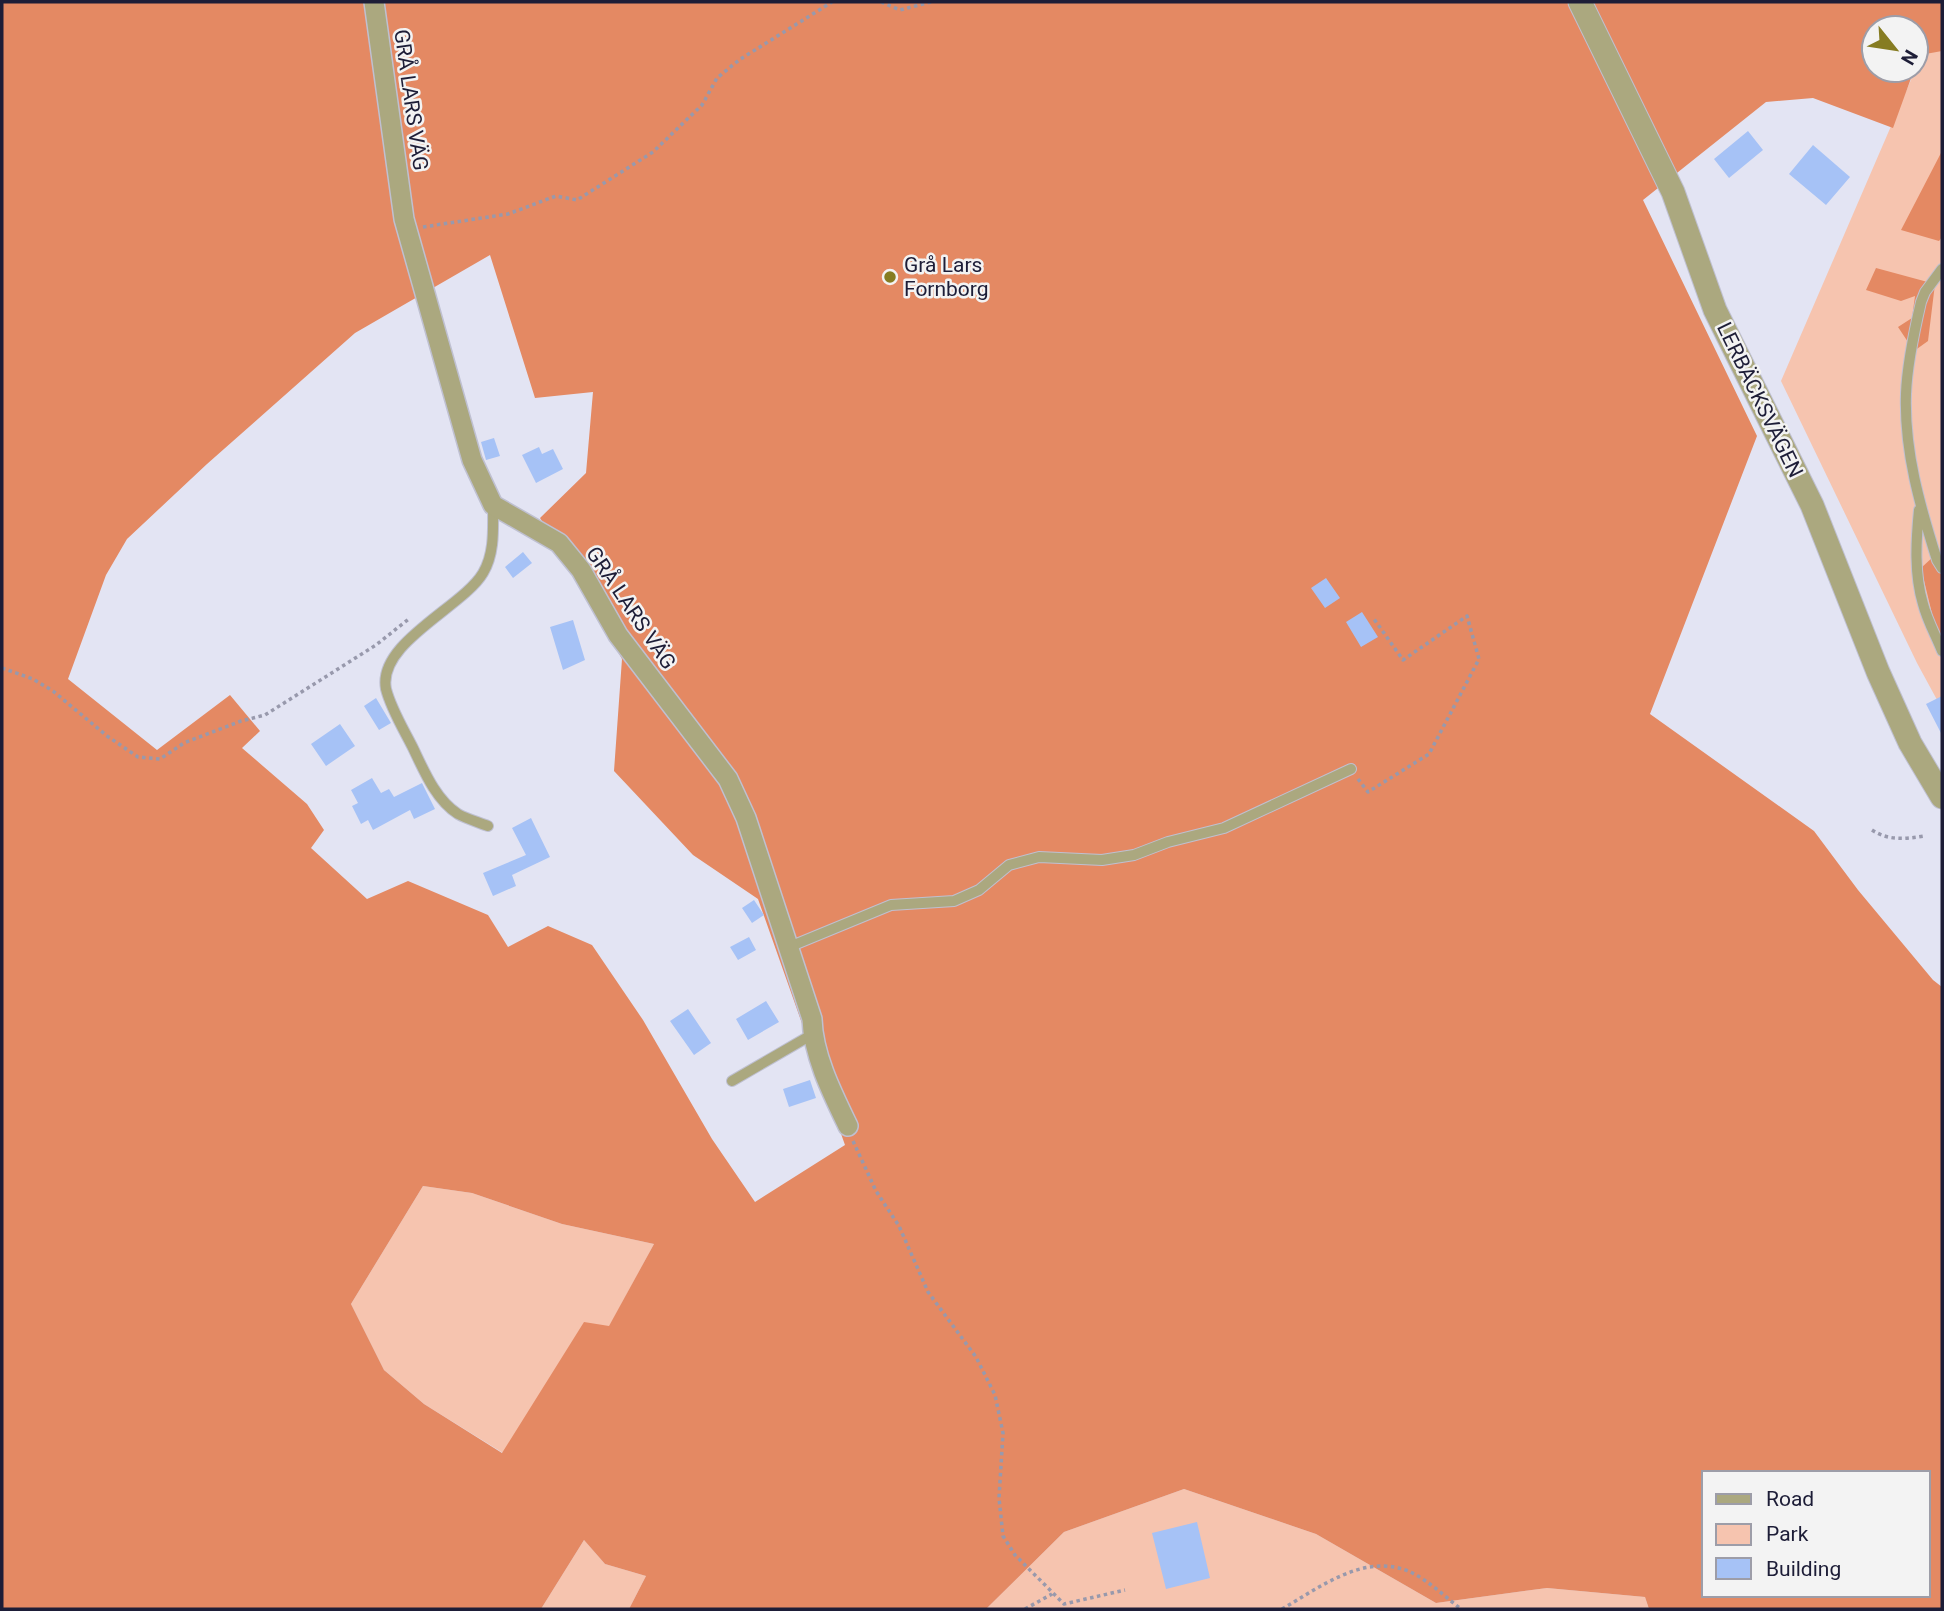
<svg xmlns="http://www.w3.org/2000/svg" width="1944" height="1611" viewBox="0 0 1944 1611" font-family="Roboto,sans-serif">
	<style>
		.green { fill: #f6c4af }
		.forest { fill: #e48963; fill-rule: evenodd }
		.building { fill: #a6c2f6 }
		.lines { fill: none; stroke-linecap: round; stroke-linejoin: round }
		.service-casing { stroke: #bfc0d1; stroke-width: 12 }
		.minor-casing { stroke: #bfc0d1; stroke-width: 22 }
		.tertiary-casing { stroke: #bfc0d1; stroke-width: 25 }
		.path { stroke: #9899ac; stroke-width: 3.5; stroke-dasharray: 3.5 3.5; stroke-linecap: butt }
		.service { stroke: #aba87f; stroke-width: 10 }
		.minor { stroke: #aba87f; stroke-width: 19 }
		.tertiary { stroke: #aba87f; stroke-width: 23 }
		.poi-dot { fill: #867c22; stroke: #f3f3f3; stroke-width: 2.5 }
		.labels { text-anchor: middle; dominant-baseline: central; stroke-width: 5; stroke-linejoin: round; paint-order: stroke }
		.street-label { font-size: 21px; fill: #1d1d37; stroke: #f3f3f3 }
		.poi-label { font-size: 21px; fill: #1d1d37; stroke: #f3f3f3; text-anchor: start }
	</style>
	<rect width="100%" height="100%" fill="#e3e4f3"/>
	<path class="green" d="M1942,8V709L1917,663L1781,381Z
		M423,1186L472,1193L562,1224L654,1244L609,1327L584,1323L503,1453L424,1404L384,1370L351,1304Z
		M1184,1489L1316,1534L1436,1603L1547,1588L1645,1597L1649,1609H986L1064,1532Z
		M584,1540L605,1564L646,1576L629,1609H541Z"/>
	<path class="forest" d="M2,2H1942V51L1920,55L1916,64V28H1874V70H1914L1893,128L1813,98L1766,102L1643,200L1757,436L1650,714L1814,831L1858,890L1933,980L1942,987V1609H1649L1645,1597L1547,1588L1436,1603L1316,1534L1184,1489L1064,1532L986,1609H629L646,1576L605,1564L584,1540L541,1609H2ZM490,255L535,398L593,392L586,473L540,518L569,563L622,659L614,771L693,855L758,899L845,1145L755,1202L712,1139L643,1020L592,945L548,926L508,947L488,915L408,881L367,899L311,848L324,830L307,804L242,748L260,731L230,695L157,750L68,679L106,575L127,539L207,464L355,333ZM423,1186L472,1193L562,1224L654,1244L609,1326L584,1322L502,1453L424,1404L384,1370L351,1304ZM1704,1473H1928V1595H1704Z
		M1942,151V237L1939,241L1901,230Z
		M1876,268L1935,284L1928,341L1914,351L1898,327L1912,318L1915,296L1901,301L1866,290Z
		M1934,556H1942V638L1935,626L1921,568Z"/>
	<path class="building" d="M1748,131L1763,150L1729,178L1714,159Z
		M1813,145L1850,177L1826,205L1789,174Z
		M494,438L500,456L486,460L481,442Z
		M539,447L542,454L553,449L563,469L536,483L522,455Z
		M523,552L532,563L513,578L505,567Z
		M1326,578L1340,598L1325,608L1311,588Z
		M1362,612L1378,637L1361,647L1346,622Z
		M573,620L585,660L563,670L550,627Z
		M1942,696V735L1926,704Z
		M376,698L391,723L379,730L364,706Z
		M340,724L355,746L326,766L311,744Z
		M372,778L381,793L389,789L394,797L422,783L435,809L414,819L410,810L373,830L368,820L361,824L352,806L358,803L351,790Z
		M531,818L550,857L512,875L516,886L493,896L483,873L526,855L512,828Z
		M754,900L764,915L752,923L742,908Z
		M749,937L756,950L738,960L730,947Z
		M766,1001L779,1022L748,1040L736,1019Z
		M688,1009L711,1043L694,1055L670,1021Z
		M810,1080L816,1098L789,1107L783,1089Z
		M1197,1522L1210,1578L1166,1589L1152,1533Z"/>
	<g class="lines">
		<g class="service-casing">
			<path id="service" d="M1942,269L1925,292L1921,302C1914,332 1907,364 1906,394C1904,451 1920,506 1937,560L1942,568
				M1919,510C1916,541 1914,574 1923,604C1927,620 1936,636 1942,651
				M488,826C478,822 467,819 458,814C436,800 424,771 413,748C404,730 391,709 386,689C377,643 463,607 483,573C495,553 493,528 493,505
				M789,947L891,905L954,901L979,890L1009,865L1039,857L1102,860L1134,855L1168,842L1224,828L1351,769
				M732,1081L813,1034"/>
		</g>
		<g class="minor-casing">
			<path id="minor" d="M374,2L404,219L472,460L493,505L559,543L581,570L618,635L728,779L746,818L812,1019C813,1055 832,1093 848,1126"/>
		</g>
		<g class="tertiary-casing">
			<path id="tertiary" d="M1580,2L1673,192L1715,310L1812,505L1878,672L1910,743L1942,797"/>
		</g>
		<path class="path" d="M881,2L900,10L931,2
			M423,227L508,214L556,196L577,200L653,152L702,105L717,78L739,60L832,2
			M2,668L33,679L53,691L107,736L138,757L160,759L184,743L241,721L265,715L376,645L410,618
			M1358,779L1368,792L1429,754L1479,659L1467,616L1403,660L1374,619
			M1872,830C1889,841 1905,839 1924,836
			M853,1141L876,1191L899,1226L928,1292L976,1357L995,1395L1003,1433L999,1498L1003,1536L1015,1555L1064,1604L1125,1590
			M1025,1609L1052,1594
			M1282,1609C1319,1588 1363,1553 1408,1571C1427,1579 1444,1596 1461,1609"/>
		<use href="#service" class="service"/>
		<use href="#minor" class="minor"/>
		<use href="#tertiary" class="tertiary"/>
	</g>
	<circle class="poi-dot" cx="890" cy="277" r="7"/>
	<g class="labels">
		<g class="street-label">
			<text transform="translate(411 100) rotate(82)">GRÅ LARS VÄG</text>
			<text transform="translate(1760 400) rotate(64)">LERBÄCKSVÄGEN</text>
			<text transform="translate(631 608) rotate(56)">GRÅ LARS VÄG</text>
		</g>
		<g class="poi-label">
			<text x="904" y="265">Grå Lars<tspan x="904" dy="24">Fornborg</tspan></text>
		</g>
	</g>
	<rect width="1944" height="1611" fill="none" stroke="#1d1d37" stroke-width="7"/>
	<rect x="1702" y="1471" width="228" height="126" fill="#f3f3f3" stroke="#9d9da8" stroke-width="2"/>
	<rect x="1716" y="1494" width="35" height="10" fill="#aba87f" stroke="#9d9da8" stroke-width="2"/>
	<text x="1766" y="1506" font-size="21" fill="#1d1d37">Road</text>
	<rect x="1716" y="1524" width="35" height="21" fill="#f6c4af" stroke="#9d9da8" stroke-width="2"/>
	<text x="1766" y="1541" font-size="21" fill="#1d1d37">Park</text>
	<rect x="1716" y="1558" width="35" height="21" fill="#a6c2f6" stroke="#9d9da8" stroke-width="2"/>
	<text x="1766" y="1576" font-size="21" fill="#1d1d37">Building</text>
	<g transform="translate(1895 49) rotate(120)"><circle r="33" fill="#f3f3f3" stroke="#9d9da8" stroke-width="2"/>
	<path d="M0-5L12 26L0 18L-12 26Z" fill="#867c22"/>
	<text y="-10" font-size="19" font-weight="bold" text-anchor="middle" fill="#1d1d37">N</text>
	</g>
</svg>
